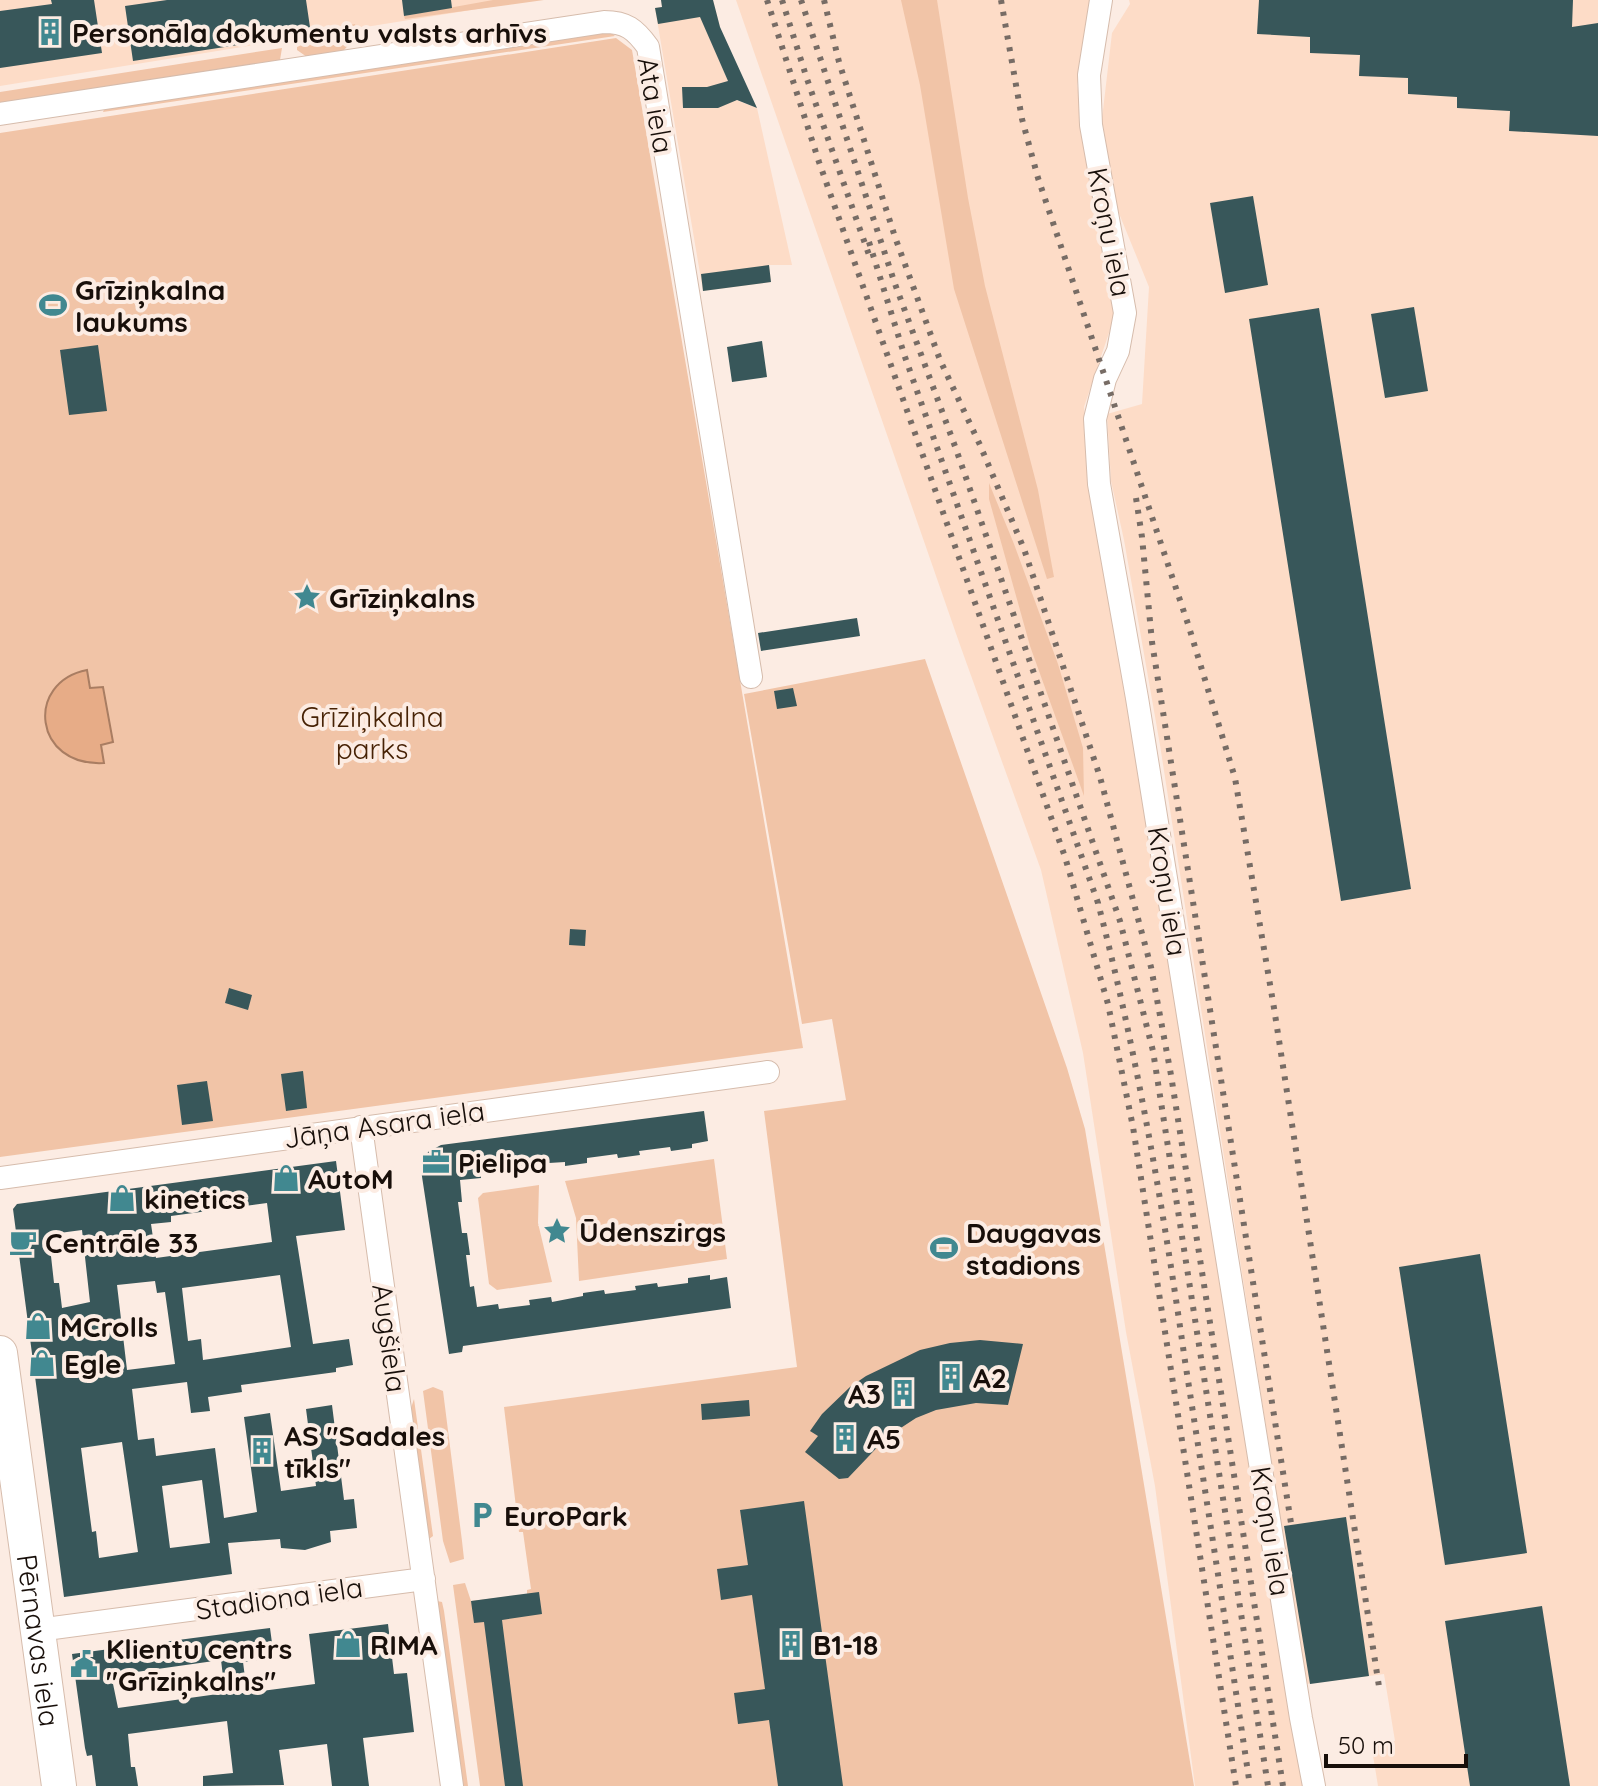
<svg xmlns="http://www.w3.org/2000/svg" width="1598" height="1786" viewBox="0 0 1598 1786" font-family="Quicksand,sans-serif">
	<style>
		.built { fill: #fddcc7 }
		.green { fill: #f1c4a7 }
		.water { fill: #e7ac87; stroke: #a97d62; stroke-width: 2 }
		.building { fill: #38575a; fill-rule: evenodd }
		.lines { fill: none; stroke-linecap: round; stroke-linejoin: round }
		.street-casing { stroke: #d6bcac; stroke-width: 24 }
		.primary-casing { stroke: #d6bcac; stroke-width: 36 }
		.street { stroke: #fff; stroke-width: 22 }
		.primary { stroke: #fff; stroke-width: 34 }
		.rail { stroke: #776c65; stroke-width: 6; stroke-dasharray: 4 8; stroke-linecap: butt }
		.labels { text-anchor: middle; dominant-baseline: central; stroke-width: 8; stroke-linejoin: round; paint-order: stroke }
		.poi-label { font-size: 28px; font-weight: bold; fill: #180f0a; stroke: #fcece3; text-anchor: start }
		.street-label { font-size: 28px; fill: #180f0a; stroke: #fcece3 }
		.park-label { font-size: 28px; fill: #472205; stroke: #fcece3 }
	</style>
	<rect width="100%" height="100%" fill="#fcece3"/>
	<path class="built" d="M0,0H533L0,86Z
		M661,0H713L720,27L708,34L736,100L757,108L792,265H769L771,282L703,291L655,8L662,7Z
		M736,0H1091L1077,85L1116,312L1084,407L1091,486L1170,942L1264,1560L1305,1786H1195L1155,1486L1126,1332L1083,1053L1041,870L960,645Z
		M1129,0H1598V1786H1378L1371,1743L1395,1741L1384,1674L1306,1684L1160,745L1124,540L1111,481L1107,414L1142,404L1149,287L1116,206L1102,119L1112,33L1130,4Z"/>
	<path class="green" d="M493,0H544L405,19L404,16Z
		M901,0H937L968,198L985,286L1038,490L1054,577L1047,579L954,289L920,85Z
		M355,24L356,30L322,36L317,32Z
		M610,32L615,36L103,112L105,107Z
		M355,38L344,50L307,57L297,50V46Z
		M616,38L632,50L803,1048L0,1157V133Z
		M282,48L280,60L0,103V92Z
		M989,483L1014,544L1058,664L1083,748L1084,796L1030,646L989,499Z
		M925,659L1067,1068L1085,1129L1194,1786H480L453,1585L465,1583L471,1601L527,1594V1590L531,1589L523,1532H519L504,1407L797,1367L764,1111L846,1100L832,1019L802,1024L744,694Z
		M714,1159L727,1259L579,1281L576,1218L565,1181Z
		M539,1185L538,1223L552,1282L497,1290L489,1284L478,1198L483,1193Z
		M433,1387L443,1391L462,1541L464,1559L450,1563L443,1541L423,1391Z
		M414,1399L433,1536L429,1539L410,1411Z
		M437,1601L442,1602L444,1611L468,1786H462Z"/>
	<path class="water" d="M87,670L90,688L103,687L113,742L101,745L104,763C33,767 25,682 87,670Z"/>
	<path class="building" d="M51,0H94L102,53L0,68V11L52,4Z
		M167,0H306L311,34L133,61L125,6Z
		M402,0H451L452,8L404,16Z
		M661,0H713L720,27L757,108L737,100L718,108H683L682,87H707L728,81L700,17L658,24L655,8L662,7Z
		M1259,0H1573L1572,27L1598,23V136L1509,131L1510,111L1457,108V97L1408,94V78L1359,76L1360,55L1310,53V37L1257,34Z
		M1253,196L1268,285L1225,293L1210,203Z
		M769,265L771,282L703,291L701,274Z
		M1414,307L1428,391L1385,398L1371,314Z
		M1319,308L1411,889L1341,901L1249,319Z
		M762,341L767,377L732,382L727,347Z
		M98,345L107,411L69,415L60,350Z
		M857,618L860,636L761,651L758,633Z
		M793,688L797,706L777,709L774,691Z
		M570,929L586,930L585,946L569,945Z
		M229,988L252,995L248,1010L225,1003Z
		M303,1071L307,1108L286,1111L281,1074Z
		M207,1081L213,1121L182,1125L177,1085Z
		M704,1111L708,1141L692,1144V1148L671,1151L670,1147L639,1151L640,1155L618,1158L617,1154L587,1158V1163L565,1166V1162L549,1163L534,1166V1170L513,1173L512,1168L481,1173V1178L460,1180L462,1202H458L462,1233H467L470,1255H466L470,1287L474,1286L477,1307L498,1304L499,1309L530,1305L529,1300L551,1297L552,1302L583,1296V1293L604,1290L605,1294L636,1290L635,1286L657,1283L658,1287L688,1283V1278L710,1275V1280L727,1277L731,1308L463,1346L462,1352L449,1354L421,1170L428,1152L441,1145Z
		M336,1161L345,1230L296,1236L313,1344L349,1339L353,1365L336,1368V1372L241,1385L242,1392L208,1397L210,1411L191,1413L187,1382L132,1389L138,1440L154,1438L156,1456L215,1448L224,1518L257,1512L244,1417L270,1413L281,1491L316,1486L306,1409L332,1405L344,1500L354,1499L357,1528L330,1531L331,1542L305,1550L281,1548L280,1539L228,1543L232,1574L64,1597L13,1209L17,1204ZM267,1203L272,1242L156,1258L151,1224L171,1222V1216ZM82,1230L90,1302L62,1308L59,1283H54L50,1247H53L52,1234ZM280,1275L291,1347L203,1360L201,1339L188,1341L182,1288ZM155,1281L157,1293L165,1292L175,1364L127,1370L117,1285ZM122,1442L138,1552L99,1558L96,1531L92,1532L81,1448ZM202,1480L210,1543L170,1548L162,1486Z
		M1480,1254L1527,1553L1445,1565L1399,1267Z
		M980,1340L1023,1344L1008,1405L976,1403L936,1410L916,1418L887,1437L848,1478L839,1479L805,1452L818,1436L810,1431L822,1414L850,1387L866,1376L920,1350L950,1343Z
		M749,1400L750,1416L702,1420L701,1404Z
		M804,1501L843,1786H778L769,1720L738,1724L734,1693L765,1689L752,1595L721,1600L717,1569L748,1565L740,1510Z
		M1346,1517L1369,1676L1310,1684L1284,1526Z
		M539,1592L542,1614L502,1620L523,1786H505L484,1622L474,1623L471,1601Z
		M1542,1606L1570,1786H1470L1445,1621Z
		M388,1624L394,1674L407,1673L414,1732L363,1738L369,1786H332L327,1744L279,1750L284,1785L203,1786V1776L233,1773L227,1721L128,1734L131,1767H135L138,1786H96L92,1755L87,1756L85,1748L72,1654L270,1628L274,1658L243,1662L247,1693L315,1684L309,1634ZM221,1660L225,1693L118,1708L112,1679L122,1677V1674Z"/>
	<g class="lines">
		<g class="street-casing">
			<path id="street" d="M1101,0L1089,75L1091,125L1125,313L1118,351L1105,379L1095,419L1099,484L1137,698L1301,1718L1314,1786
				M0,114L604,22C626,22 635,29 648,47L751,677
				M361,1127L452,1786
				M0,1178L768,1072
				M38,1630L424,1579"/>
		</g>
		<g class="primary-casing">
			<g id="primary">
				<path id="s1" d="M0,1353L59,1786"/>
			</g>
		</g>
		<use href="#street" class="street"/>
		<use href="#primary" class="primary"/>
		<path class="rail" d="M767,0L819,162L1065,857L1108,1004L1133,1127L1236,1786
			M782,0L807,79L869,255
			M801,0L895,284L956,449L1120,921L1153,1051L1268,1786
			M824,0L839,62L895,237L940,360L980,445L1024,549L1100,777L1151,967L1171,1075L1283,1786
			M1001,0L1022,119L1038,178L1188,624L1235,778L1274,1008L1380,1693
			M869,242L905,357L1098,903C1137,1053 1163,1207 1185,1361C1207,1503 1229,1644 1250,1786
			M1136,498L1142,537L1152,642L1291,1523"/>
	</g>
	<defs>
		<g id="building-bare" transform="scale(2.16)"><path d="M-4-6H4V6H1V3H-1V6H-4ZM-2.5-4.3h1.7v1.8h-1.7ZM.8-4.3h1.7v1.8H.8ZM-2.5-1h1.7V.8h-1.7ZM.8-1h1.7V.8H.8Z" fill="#418890" stroke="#fcece3" stroke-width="2.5" paint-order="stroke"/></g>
		<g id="stadium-bare" transform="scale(2.16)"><path d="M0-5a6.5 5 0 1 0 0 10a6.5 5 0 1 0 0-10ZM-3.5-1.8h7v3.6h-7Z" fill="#418890" stroke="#fcece3" stroke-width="2.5" paint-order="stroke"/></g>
		<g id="sight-bare" transform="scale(2.16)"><path d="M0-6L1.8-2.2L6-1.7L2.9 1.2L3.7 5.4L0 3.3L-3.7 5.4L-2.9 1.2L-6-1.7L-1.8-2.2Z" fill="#418890" stroke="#fcece3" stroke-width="2.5" paint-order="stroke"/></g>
		<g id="office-bare" transform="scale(2.16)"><path d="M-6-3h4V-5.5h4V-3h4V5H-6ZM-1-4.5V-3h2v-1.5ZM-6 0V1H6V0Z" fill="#418890" stroke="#fcece3" stroke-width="2.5" paint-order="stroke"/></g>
		<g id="shop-bare" transform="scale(2.16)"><path d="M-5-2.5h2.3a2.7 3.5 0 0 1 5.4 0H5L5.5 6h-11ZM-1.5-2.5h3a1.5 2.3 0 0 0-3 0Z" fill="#418890" stroke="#fcece3" stroke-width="2.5" paint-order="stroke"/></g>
		<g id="cafe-bare" transform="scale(2.16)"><path d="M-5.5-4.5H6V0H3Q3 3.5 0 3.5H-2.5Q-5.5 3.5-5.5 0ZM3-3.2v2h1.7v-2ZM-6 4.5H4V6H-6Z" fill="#418890" stroke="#fcece3" stroke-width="2.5" paint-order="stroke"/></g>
		<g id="parking-bare" transform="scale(2.16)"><path d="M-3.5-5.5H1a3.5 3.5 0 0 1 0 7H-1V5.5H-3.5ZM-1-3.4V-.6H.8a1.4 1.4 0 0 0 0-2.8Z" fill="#418890" stroke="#fcece3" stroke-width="2.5" paint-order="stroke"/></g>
		<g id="civic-bare" transform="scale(2.16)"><path d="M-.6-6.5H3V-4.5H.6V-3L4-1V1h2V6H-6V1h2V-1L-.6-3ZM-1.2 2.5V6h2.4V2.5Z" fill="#418890" stroke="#fcece3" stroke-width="2.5" paint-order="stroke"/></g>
	</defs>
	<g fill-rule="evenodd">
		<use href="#building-bare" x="50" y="32"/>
		<use href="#stadium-bare" x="53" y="305"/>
		<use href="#sight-bare" x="307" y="597"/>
		<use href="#office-bare" x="436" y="1162"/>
		<use href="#shop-bare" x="286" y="1178"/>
		<use href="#shop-bare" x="122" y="1198"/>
		<use href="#sight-bare" x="557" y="1231"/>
		<use href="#cafe-bare" x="23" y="1242"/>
		<use href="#stadium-bare" x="944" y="1248"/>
		<use href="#shop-bare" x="38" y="1326"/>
		<use href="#shop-bare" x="42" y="1363"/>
		<use href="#building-bare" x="951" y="1377"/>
		<use href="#building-bare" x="903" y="1393"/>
		<use href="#building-bare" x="845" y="1438"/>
		<use href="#building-bare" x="262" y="1451"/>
		<use href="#parking-bare" x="482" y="1515"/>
		<use href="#shop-bare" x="348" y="1644"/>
		<use href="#building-bare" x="791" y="1644"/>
		<use href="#civic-bare" x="84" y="1664"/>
	</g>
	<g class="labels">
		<g class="poi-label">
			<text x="72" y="32">Personāla dokumentu valsts arhīvs</text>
			<text x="75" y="289">Grīziņkalna<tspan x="75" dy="32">laukums</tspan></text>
			<text x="329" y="597">Grīziņkalns</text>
			<text x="458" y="1162">Pielipa</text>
			<text x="308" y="1178">AutoM</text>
			<text x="144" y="1198">kinetics</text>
			<text x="579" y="1231">Ūdenszirgs</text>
			<text x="966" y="1232">Daugavas<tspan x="966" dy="32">stadions</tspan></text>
			<text x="45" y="1242">Centrāle 33</text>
			<text x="60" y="1326">MCrolls</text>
			<text x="64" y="1363">Egle</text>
			<text x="973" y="1377">A2</text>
			<text x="881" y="1393" text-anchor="end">A3</text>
			<text x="284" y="1435">AS "Sadales<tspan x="284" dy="32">tīkls"</tspan></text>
			<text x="867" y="1438">A5</text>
			<text x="504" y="1515">EuroPark</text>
			<text x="370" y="1644">RIMA</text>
			<text x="813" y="1644">B1-18</text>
			<text x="106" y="1648">Klientu centrs<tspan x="106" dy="32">"Grīziņkalns"</tspan></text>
		</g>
		<g class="street-label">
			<text transform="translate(656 105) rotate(80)">Ata iela</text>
			<text transform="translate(1110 232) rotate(79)">Kroņu iela</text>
			<text transform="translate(1168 891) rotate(81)">Kroņu iela</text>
			<text transform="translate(384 1124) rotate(-8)">Jāņa Asara iela</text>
			<text transform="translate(390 1338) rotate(82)">Augšiela</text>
			<text transform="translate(1271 1531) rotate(81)">Kroņu iela</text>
			<text transform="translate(279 1598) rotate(-8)">Stadiona iela</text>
			<text stroke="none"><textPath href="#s1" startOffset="290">Pērnavas iela</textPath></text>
		</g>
		<g class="park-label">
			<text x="372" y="716">Grīziņkalna<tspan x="372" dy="32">parks</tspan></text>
		</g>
	</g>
	<path d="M1326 1754v12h140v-12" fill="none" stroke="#180f0a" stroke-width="4"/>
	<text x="1338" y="1754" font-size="24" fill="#180f0a" stroke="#fcece3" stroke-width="6" paint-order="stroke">50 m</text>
</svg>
